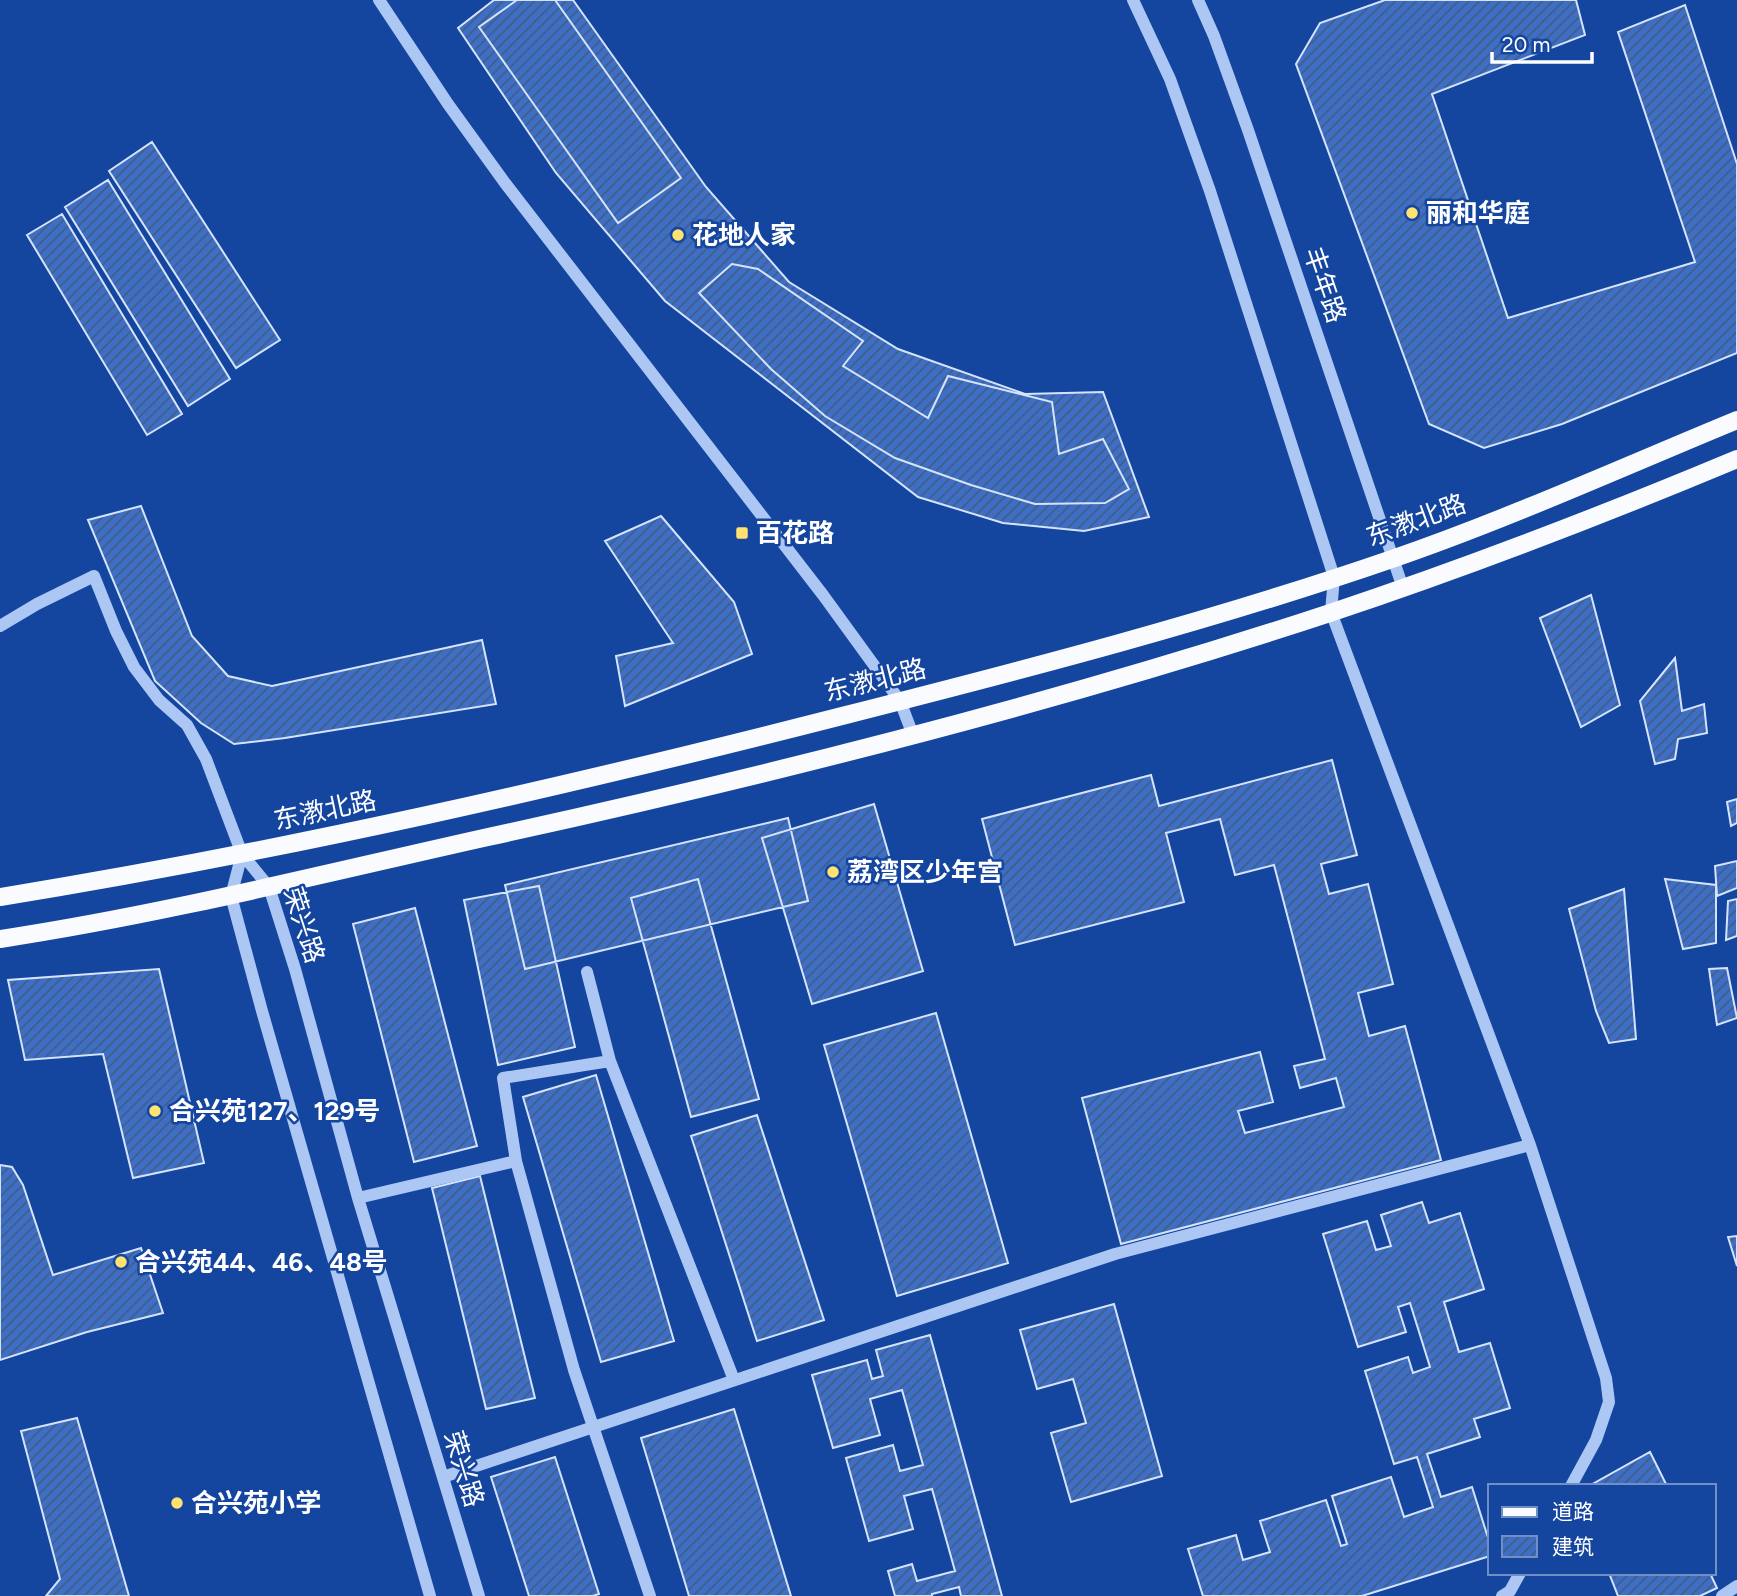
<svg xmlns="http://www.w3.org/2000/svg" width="1737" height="1596" viewBox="0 0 1737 1596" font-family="Figtree,'Noto Sans SC',sans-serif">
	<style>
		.building { fill: url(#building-hatch); stroke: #d5e4fd; stroke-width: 2 }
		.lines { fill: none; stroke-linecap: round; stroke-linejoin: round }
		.minor { stroke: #adc7f4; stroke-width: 12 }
		.major { stroke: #fafbff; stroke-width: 18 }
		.poi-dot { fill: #ffe270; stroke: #14459f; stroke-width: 2.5 }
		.labels { text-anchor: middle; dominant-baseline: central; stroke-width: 5; stroke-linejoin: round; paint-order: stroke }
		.poi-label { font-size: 26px; font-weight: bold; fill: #fff; stroke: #14459f; text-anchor: start }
		.street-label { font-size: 26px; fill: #fff; stroke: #14459f }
	</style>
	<defs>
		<pattern id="building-hatch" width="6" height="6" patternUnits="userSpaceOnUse" patternTransform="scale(1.75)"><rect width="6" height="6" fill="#3d6fc6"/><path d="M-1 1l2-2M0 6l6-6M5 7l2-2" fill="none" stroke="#455c83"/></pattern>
	</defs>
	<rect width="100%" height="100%" fill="#14459f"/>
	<path class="building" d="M494,0H573L706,187L789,282L898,349L1025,394L1103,392L1149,517L1084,531L1003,523L918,497L665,301L556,173L458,28Z
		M517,0H555L681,178L618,223L479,27Z
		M1385,0H1576L1585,35L1432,94L1508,318L1695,262L1618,32L1685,5L1737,164V353L1562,424L1484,448L1429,424L1296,64L1320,23Z
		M152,142L280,340L236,368L109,171Z
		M108,180L230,379L188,406L65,207Z
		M62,214L182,414L147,435L27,235Z
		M732,264L758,269L863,341L843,366L928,418L948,376L1052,402L1059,454L1103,439L1129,489L1105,503L1035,504L971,485L895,458L825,416L771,369L699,293Z
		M141,506L192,636L228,676L272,686L482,640L496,704L285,738L234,744L201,723L155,681L88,520Z
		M661,516L734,602L752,654L625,706L616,656L673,643L605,541Z
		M1591,595L1620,705L1581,727L1540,618Z
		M1675,658L1682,711L1704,704L1707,733L1678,739L1675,759L1655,764L1640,701Z
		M1332,760L1357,855L1321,864L1329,894L1368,884L1393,984L1358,993L1369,1036L1405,1026L1441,1160L1121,1244L1082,1098L1260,1052L1273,1102L1238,1111L1245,1133L1344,1107L1336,1078L1300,1088L1294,1066L1325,1059L1274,865L1235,875L1220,819L1166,833L1184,902L1015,945L982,819L1151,775L1159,806Z
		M1737,799V823L1731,826L1727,802Z
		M874,804L923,971L812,1004L762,838Z
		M788,818L808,901L525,969L505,885Z
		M1737,861V888L1717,896L1715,866Z
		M698,879L759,1099L691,1117L631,898Z
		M1665,879L1716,885V943L1683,949Z
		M539,886L575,1047L498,1065L464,900Z
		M1624,889L1636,1039L1609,1043L1596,1011L1569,909Z
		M1737,899V936L1726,940L1728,901Z
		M415,908L477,1146L414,1162L353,924Z
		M1727,968L1737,1018L1717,1025L1709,969Z
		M159,969L204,1163L133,1178L103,1054L25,1060L8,980Z
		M936,1013L1008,1263L897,1296L824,1045Z
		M596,1075L674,1341L601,1362L523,1097Z
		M757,1115L824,1320L757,1341L691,1136Z
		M0,1165L12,1167L23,1185L53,1275L141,1248L163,1313L87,1332L0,1360Z
		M480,1176L535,1398L486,1409L432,1188Z
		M1422,1202L1429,1223L1460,1213L1484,1289L1444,1302L1459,1352L1490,1343L1510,1408L1474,1419L1480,1437L1427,1454L1441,1497L1472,1487L1490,1544V1556L1362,1596H1203L1188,1549L1236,1535L1243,1560L1270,1552L1260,1521L1326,1500L1341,1546L1347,1544L1332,1496L1391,1477L1404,1517L1433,1507L1417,1457L1394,1464L1365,1371L1408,1357L1413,1373L1430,1367L1410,1303L1398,1307L1406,1332L1358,1347L1323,1234L1367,1221L1376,1250L1391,1246L1381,1215Z
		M1737,1236V1266L1728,1237Z
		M1114,1304L1162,1476L1071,1502L1051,1433L1086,1423L1073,1379L1037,1389L1020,1330Z
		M930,1335L1002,1596H961L959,1587L932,1594V1596H895L888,1571L912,1564L917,1581L955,1571L932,1489L904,1496L913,1529L869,1541L846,1458L893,1445L900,1471L923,1465L902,1390L870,1399L880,1435L833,1448L812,1375L867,1360L872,1379L883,1376L876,1350Z
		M734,1409L791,1596H689L641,1438Z
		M77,1418L129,1596H46L60,1579L21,1431Z
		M1650,1452L1667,1486H1589Z
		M555,1457L599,1594L593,1596H529L491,1477Z
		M1609,1573H1710L1717,1588L1700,1596H1618Z"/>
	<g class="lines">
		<path class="minor" d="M379,0L448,104L505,183L823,595L900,701L913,735
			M1133,0L1170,79L1210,191L1334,577L1331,612L1530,1145L1606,1378L1609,1402L1596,1440L1571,1486
			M1198,0L1214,36L1248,130L1403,588
			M0,626L37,604L94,576L116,631L134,667L159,700L187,725L206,759L242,854L269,887L295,969L358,1198L479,1596
			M242,854L231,896L262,1011L430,1596
			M587,972L610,1061L734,1380
			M516,1161L574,1370L650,1596
			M358,1198L516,1161L503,1078L610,1061
			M443,1477L1115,1254L1530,1145
			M1502,1596L1510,1591L1520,1573
			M1722,1596L1737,1586"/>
		<path class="major" d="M0,897C284,851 564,787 842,716C1027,669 1212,621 1392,559C1508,519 1623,467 1737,420
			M0,939C165,914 326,873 488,837C772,775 1054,704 1330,613C1468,567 1603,515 1737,459"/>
	</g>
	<g class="poi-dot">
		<circle cx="1412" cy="213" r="7"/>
		<circle cx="678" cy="235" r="7"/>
		<rect x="735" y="526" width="14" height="14" rx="3.5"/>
		<circle cx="833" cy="872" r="7"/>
		<circle cx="155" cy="1111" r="7"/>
		<circle cx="121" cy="1262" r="7"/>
		<circle cx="177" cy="1503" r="7"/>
	</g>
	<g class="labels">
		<g class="poi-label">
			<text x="1426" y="213">丽和华庭</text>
			<text x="692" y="235">花地人家</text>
			<text x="756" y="533">百花路</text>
			<text x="847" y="872">荔湾区少年宫</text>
			<text x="169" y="1111">合兴苑127、129号</text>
			<text x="135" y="1262">合兴苑44、46、48号</text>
			<text x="191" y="1503">合兴苑小学</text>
		</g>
		<g class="street-label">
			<text transform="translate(1325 285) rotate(71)">丰年路</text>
			<text transform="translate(1416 520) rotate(-20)">东漖北路</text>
			<text transform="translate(875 680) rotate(-14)">东漖北路</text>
			<text transform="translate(325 810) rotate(-12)">东漖北路</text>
			<text transform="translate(304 925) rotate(72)">荣兴路</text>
			<text transform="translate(464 1469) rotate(73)">荣兴路</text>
		</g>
	</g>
	<rect x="1488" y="1484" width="228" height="91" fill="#14459f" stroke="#728fc5" stroke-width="2"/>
	<rect x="1502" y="1507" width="35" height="10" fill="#fafbff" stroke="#728fc5" stroke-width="2"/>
	<text x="1552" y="1519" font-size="21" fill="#ffffff">道路</text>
	<rect x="1502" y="1536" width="35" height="21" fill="url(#building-hatch)" stroke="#728fc5" stroke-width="2"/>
	<text x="1552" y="1554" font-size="21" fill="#ffffff">建筑</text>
	<path d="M1492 52v10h100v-10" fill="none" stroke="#ffffff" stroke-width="3.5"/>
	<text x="1502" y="52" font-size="21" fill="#ffffff" stroke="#14459f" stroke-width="5" paint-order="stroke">20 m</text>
</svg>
